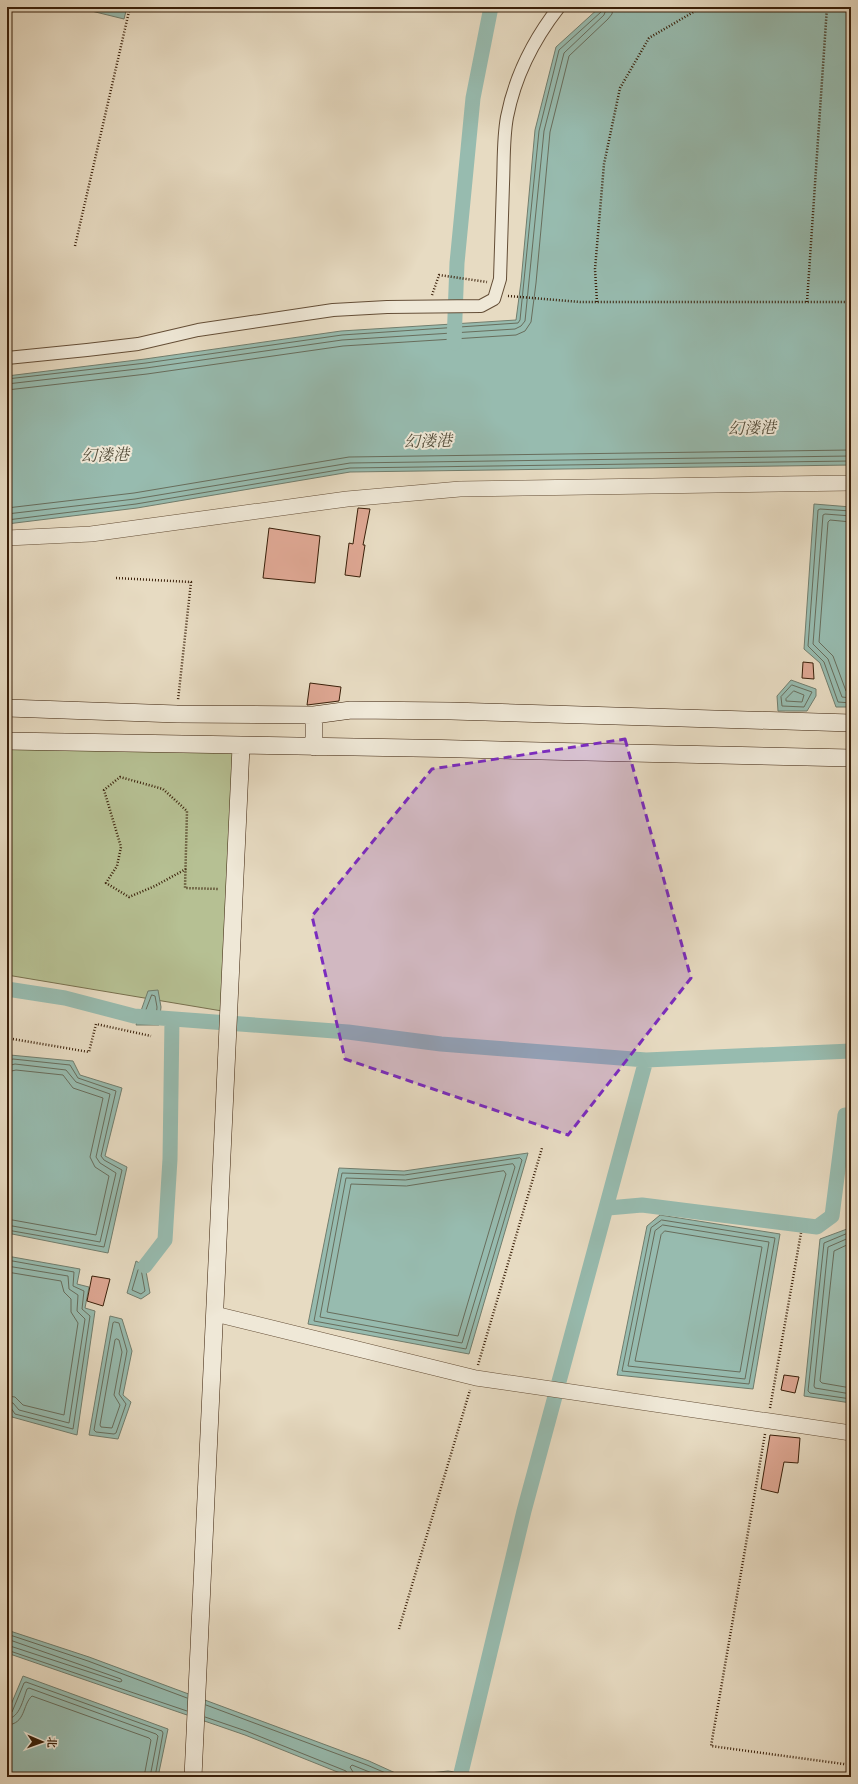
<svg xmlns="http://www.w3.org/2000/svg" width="858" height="1784" viewBox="0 0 858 1784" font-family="'IM FELL Great Primer','Noto Serif SC',serif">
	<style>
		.green { fill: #b6c093; stroke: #78704e }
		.water { fill: #97bbaf; stroke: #717d6d }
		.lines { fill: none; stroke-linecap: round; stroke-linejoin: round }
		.shore { stroke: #686d5c; stroke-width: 1 }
		.canal { stroke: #97bbaf; stroke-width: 15 }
		.building { fill: #dea793; stroke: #391f09 }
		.minor-casing { stroke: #644e37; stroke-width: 14 }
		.tertiary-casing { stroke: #644e37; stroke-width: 16 }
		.secondary-casing { stroke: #391f09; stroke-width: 18 }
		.path { stroke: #391f09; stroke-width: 2.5; stroke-dasharray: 1 2; stroke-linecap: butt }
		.minor { stroke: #efe8d7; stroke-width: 12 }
		.tertiary { stroke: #efe8d7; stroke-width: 15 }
		.secondary { stroke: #efe8d7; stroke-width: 17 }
		.marked { fill: #7b2cbf; fill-opacity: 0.2; stroke: #7b2cbf; stroke-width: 3; stroke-dasharray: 8 5; stroke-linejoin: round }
		.labels { text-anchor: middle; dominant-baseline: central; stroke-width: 4; stroke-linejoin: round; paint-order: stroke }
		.water-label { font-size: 16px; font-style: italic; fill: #554e3b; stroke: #efe8d7 }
	</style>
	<rect width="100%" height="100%" fill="#e7dbc2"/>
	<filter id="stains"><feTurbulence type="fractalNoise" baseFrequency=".005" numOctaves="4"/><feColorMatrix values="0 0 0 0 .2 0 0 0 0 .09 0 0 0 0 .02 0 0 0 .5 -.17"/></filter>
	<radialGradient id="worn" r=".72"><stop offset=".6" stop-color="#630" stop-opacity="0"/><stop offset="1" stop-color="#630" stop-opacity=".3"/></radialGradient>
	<path class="green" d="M7,742L241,747L228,1012L7,975Z"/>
	<path class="water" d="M75,7H127L124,19Z
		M600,7H851V465L350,472L137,508L7,524V376L145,359L341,331L516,320L521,282L535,130L556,47Z
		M814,504L851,507V707H836L820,663L804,649Z
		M791,680L816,689V696L807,711H778L777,696Z
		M158,990L161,1007L159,1025H136L148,991Z
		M10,1055L73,1061L80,1075L122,1088L105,1156L127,1167L108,1253L7,1233V1059Z
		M528,1153L469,1354L308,1324L339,1168L404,1171Z
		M851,1192V1403L804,1396L820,1239L847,1229Z
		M660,1215L780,1234L753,1389L617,1375L647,1226Z
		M7,1256L80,1269L77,1284L89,1287L85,1308L95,1311L77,1435L12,1417L7,1408Z
		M136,1261L145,1266L150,1293L141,1299L127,1293Z
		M110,1316L122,1319L132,1351L123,1395L131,1402L118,1439L89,1435Z
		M7,1630L89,1657L369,1761L402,1776L448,1771L489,1777H350L245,1735L7,1653Z
		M23,1676L168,1729L158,1777H7V1714Z"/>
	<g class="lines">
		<path class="shore" d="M7,379L146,363L342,335L518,323L520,320L539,131L559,50L601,12L602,7
			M7,384L146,368L342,340L515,329L521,326L525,321L544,131L564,53L604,15L607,7
			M7,390L147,374L343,346L516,335L525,331L531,322L536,283L550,132L569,56L608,19L612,14L613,7
			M7,508L134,493L349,457L851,450
			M851,511L820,509L818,510L808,646L824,662L838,702L851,703
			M7,514L135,499L350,463L851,456
			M851,516L825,514L823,515L813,644L828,659L842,697L851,698
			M7,520L136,504L350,468L851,461
			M851,522L830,520L828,522L819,642L833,656L846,691L851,692
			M792,685L812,692L804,707L782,706L781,697Z
			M794,691L804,695L802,702L786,701V699Z
			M152,995L155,996L157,1007L156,1019L144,1021L143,1018Z
			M7,1061L13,1059L70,1065L78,1078L116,1091L101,1156L104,1160L122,1170L104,1247L7,1230
			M7,1066L15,1064L66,1070L76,1082L110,1094L96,1157L100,1163L116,1173L100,1242L7,1225
			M7,1072L16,1070L63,1075L73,1088L103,1098L90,1157L95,1167L109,1176L96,1235L7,1219
			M520,1158L522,1160L466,1349L314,1321L342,1173L404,1175Z
			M513,1164L515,1167L462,1343L320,1317L346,1178L405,1180Z
			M504,1171L506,1174L458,1336L327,1312L351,1184L406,1186Z
			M662,1220L775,1238L749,1384L622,1371L651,1228Z
			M663,1225L769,1242L745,1379L628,1366L655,1231Z
			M851,1230L848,1233L824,1243L808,1391L810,1393L851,1399
			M665,1231L762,1247L740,1372L635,1361L661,1235Z
			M851,1237L828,1247L814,1386L815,1388L851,1394
			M851,1243L834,1251L820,1381L822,1383L851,1388
			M7,1260L74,1272L73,1286L84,1291L82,1309L90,1316L73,1429L15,1414L11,1408L7,1407
			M7,1266L68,1276L69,1289L78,1295L77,1311L85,1319L69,1423L19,1410L13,1403L7,1402
			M141,1269L145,1291L141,1294L132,1290L138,1270Z
			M7,1272L61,1281L64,1292L71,1299V1312L78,1323L64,1415L23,1405L15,1397L7,1396
			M115,1322L119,1323L127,1351L119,1394L126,1404L116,1433L114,1434L96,1432L94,1430L113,1323Z
			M117,1339L119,1340L122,1352L114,1395L120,1405L112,1428L101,1427L100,1425L115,1340Z
			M7,1634L88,1661L187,1698
			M7,1639L121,1679L122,1681L120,1682L7,1645
			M7,1650L187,1711
			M206,1705L367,1765L395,1777
			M7,1714L12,1712L24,1683L26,1682L162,1731L163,1733L155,1777
			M205,1717L246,1731L346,1771L349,1777
			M7,1719C20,1718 23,1699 27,1689L29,1688L156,1734L158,1736L150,1777
			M7,1725C26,1724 22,1705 32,1696L149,1738L151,1740L144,1777
			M354,1777L353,1772L350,1767L352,1765L382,1777"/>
		<path class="canal" d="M454,343L457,263L473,98L491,7
			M7,989L65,998L134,1016L348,1032L441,1044L646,1060L851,1051
			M608,1208L642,1205L817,1227L832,1216L845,1115H851
			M145,1266L165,1240L170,1159L172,1019
			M461,1773L524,1511L646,1060"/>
	</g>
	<path class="building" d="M358,508L370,509L363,545H365L360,577L345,575L349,543L353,544Z
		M269,528L320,536L315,583L263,578Z
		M803,662L813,663L814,679L802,678Z
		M310,683L341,687L339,701L307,705Z
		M92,1276L110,1279L103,1306L87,1301Z
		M784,1375L799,1377L795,1393L781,1390Z
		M770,1435L800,1438L798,1463L784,1462L778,1493L761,1489Z"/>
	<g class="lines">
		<g class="minor-casing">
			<path id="minor" d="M7,358L87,350L138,344L198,330L333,310L387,307L481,306L494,299L500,279C501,247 502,215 503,184C504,162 503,139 507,117C515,76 534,39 559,7"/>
		</g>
		<g class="tertiary-casing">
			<path id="tertiary" d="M7,538L91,534L347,499L460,489L851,483
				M215,1314L476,1378L851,1433"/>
		</g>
		<g class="secondary-casing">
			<path id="secondary" d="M7,708L177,714L314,715L351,710L451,711L851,723
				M7,741C288,746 570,750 851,758
				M314,747V715
				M193,1777L241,747"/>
		</g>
		<path class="path" d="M75,246L130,7
			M432,295L439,275L487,282
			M508,296L580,302H851
			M597,302L595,269L604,164L620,88L649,38L702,7
			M807,302L827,7
			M116,578L191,582L178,700
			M186,869L155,886L129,897L106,883L117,866L121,847L104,790L120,777L163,789L187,811L185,888L219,889
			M7,1038L89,1052L96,1024L151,1036
			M478,1365L542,1148
			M770,1408L801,1233
			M765,1434L711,1746L851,1765
			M399,1629L470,1390"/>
		<use href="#minor" class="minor"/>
		<use href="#tertiary" class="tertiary"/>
		<use href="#secondary" class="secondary"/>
	</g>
	<path class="marked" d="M625,739L691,978L568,1135L345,1059L312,916L432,769Z"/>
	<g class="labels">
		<g class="water-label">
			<text transform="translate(752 428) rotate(-2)">幻溇港</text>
			<text transform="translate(428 441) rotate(-2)">幻溇港</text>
			<text transform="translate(105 455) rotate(-2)">幻溇港</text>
		</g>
	</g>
	<rect width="858" height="1784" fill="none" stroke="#e7dbc2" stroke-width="24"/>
	<rect x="8" y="8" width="842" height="1768" fill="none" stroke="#391f09" stroke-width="2"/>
	<rect x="12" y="12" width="834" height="1760" fill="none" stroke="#391f09"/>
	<g transform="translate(42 1742) rotate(92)" stroke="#efe8d7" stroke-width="3" paint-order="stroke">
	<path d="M0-3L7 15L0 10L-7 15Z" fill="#391f09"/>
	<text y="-6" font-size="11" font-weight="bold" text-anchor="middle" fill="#391f09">北</text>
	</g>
	<rect width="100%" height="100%" filter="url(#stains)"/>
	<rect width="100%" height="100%" fill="url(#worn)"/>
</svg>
